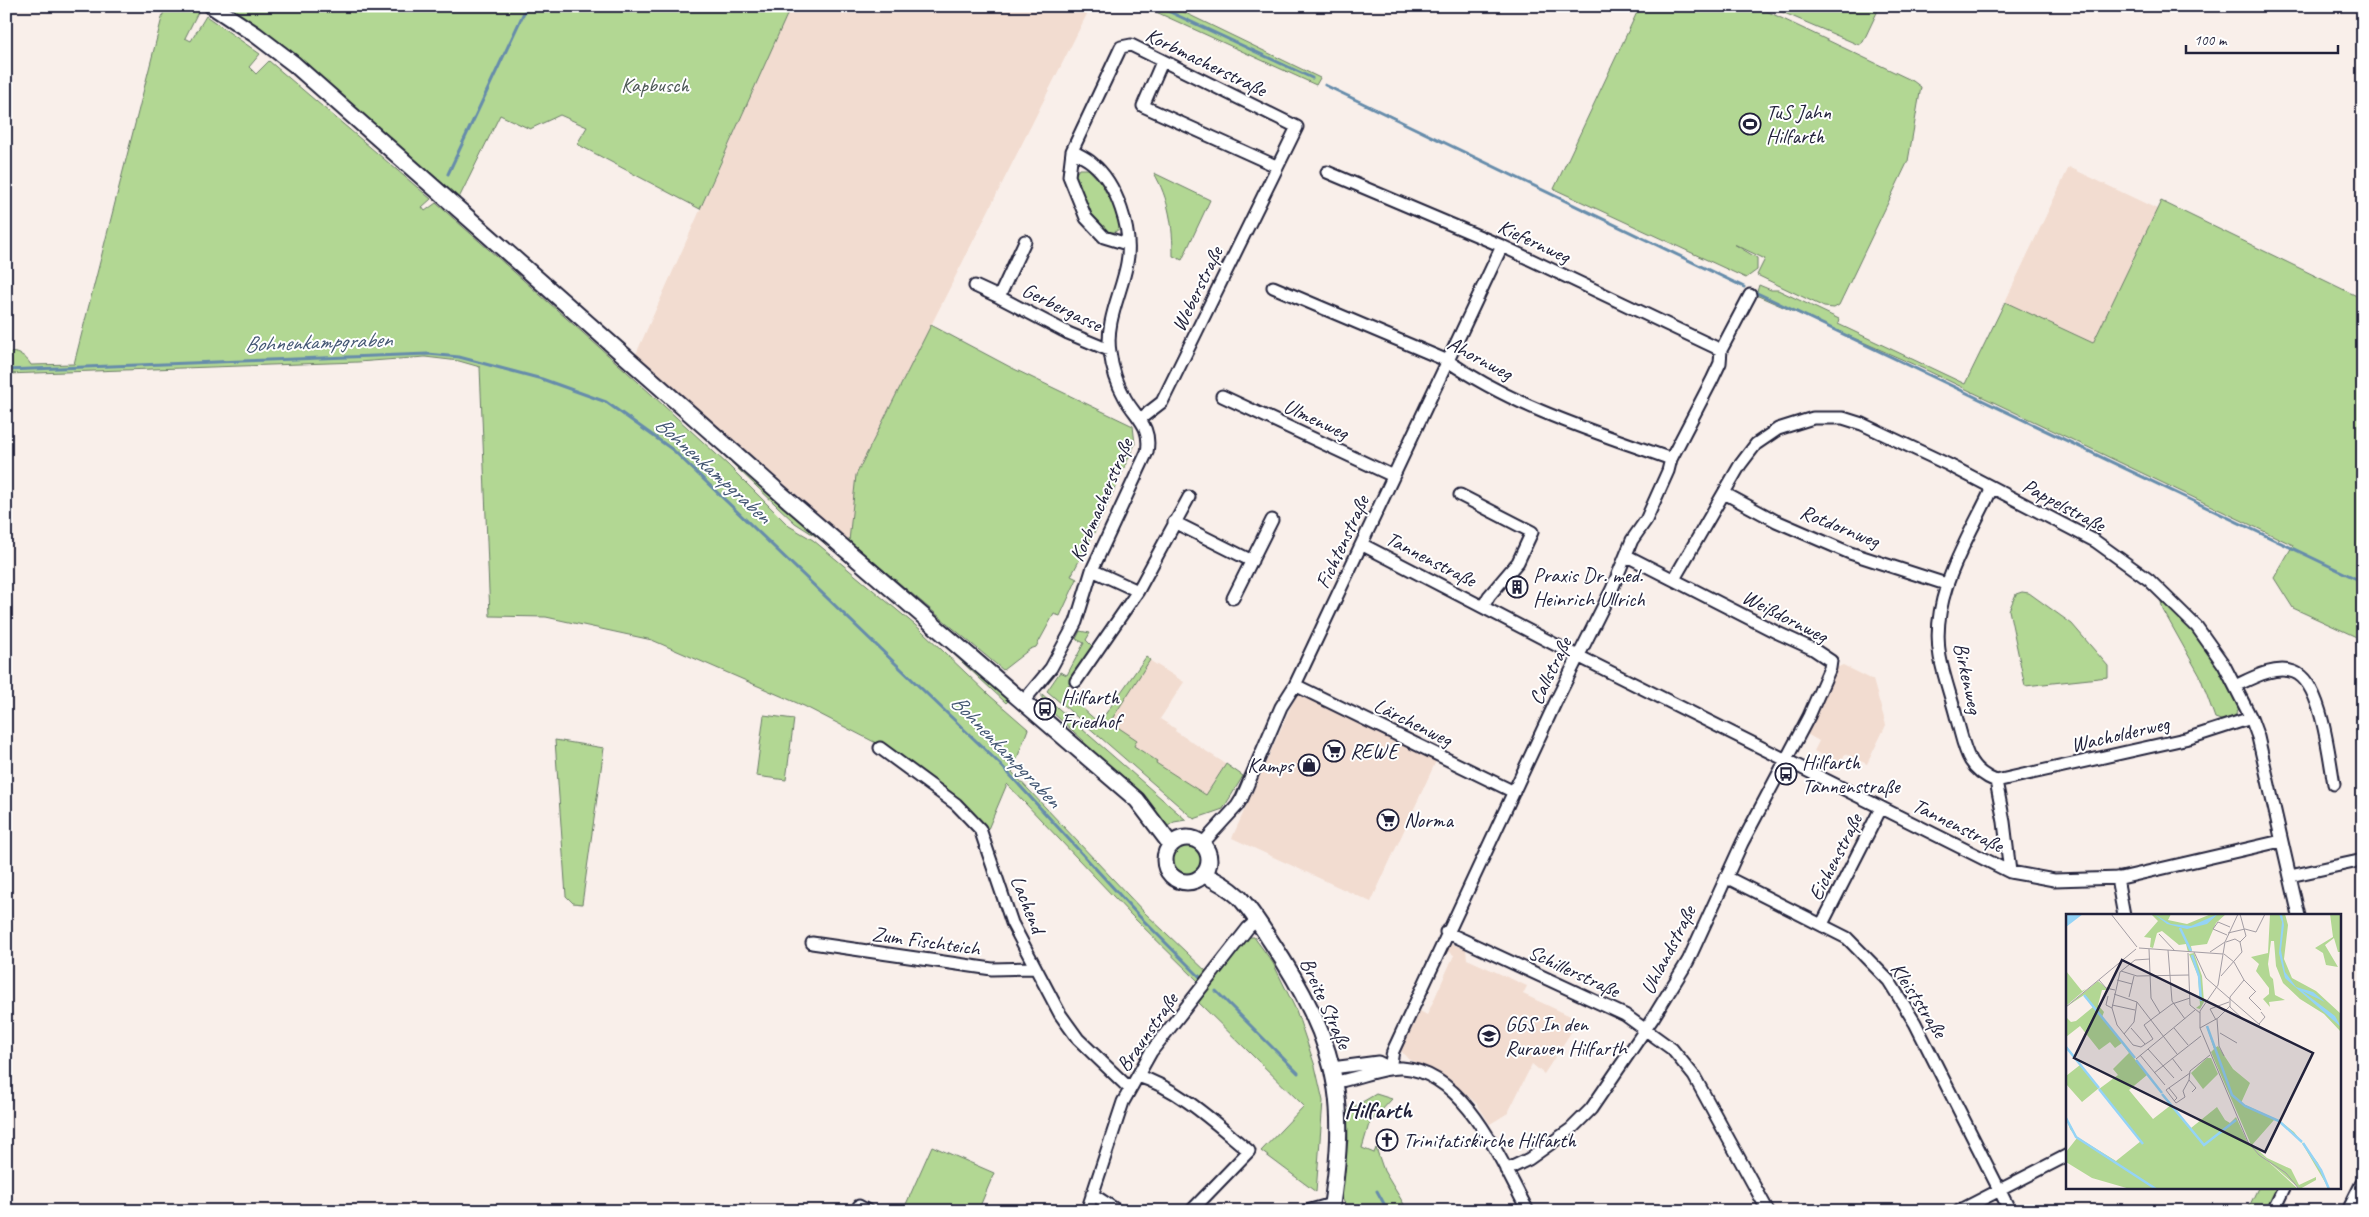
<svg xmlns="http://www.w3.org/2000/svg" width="2369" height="1217" viewBox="0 0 2369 1217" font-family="Caveat,sans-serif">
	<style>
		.built { fill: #f2dcd0 }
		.green { fill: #b2d793; stroke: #6a7c67 }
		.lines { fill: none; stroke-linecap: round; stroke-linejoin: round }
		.stream { stroke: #668cab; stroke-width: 3 }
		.street-casing { stroke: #22223b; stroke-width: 15 }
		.secondary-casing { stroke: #22223b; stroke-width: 19 }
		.street { stroke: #fff; stroke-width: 11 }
		.secondary { stroke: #fff; stroke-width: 15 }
		.labels { text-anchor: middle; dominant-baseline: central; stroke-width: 4; stroke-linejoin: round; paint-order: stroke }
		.street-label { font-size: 21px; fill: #22223b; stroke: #fff }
		.park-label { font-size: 21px; fill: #4d5855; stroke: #fff }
		.poi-label { font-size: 21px; fill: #22223b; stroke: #fff; text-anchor: start }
		.water-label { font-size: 22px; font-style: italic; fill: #445773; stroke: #fff }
		.quarter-label { font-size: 24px; font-weight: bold; fill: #22223b; stroke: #fff }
		.inset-river { fill: none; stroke: #94d3f6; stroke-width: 2.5 }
		.inset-road { fill: none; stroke: #a39da4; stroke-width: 1 }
		.view { fill: #22223b; fill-opacity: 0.15; stroke: #22223b; stroke-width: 2.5 }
		.inset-edge { fill: none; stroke: #22223b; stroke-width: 2.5 }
	</style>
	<rect width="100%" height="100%" fill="#f9efea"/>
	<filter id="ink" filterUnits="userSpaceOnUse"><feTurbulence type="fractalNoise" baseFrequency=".02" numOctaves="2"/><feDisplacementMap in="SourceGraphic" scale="10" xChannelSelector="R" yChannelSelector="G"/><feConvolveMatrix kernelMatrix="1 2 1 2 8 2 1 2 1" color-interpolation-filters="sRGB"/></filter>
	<g filter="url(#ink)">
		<path class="built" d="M791,6H1091L856,475L849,541L636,354Z
			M2069,167L2157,209L2093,343L2005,302Z
			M1149,660L1184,682L1160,719L1176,729L1175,731L1226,764L1206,795L1155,763L1156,760L1134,746L1137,740L1109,722Z
			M1843,665L1873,680L1886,725L1867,764L1845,754L1840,764L1814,751L1819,741L1805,733L1836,668Z
			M1297,693L1436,761L1371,902L1232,838Z
			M1451,944L1466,949L1467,959L1527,986L1523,994L1579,1020L1544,1074L1532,1064L1508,1113L1490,1124L1477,1104L1450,1080L1408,1059L1401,1051L1420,1011L1427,1015L1454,955L1447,951Z"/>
		<path class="green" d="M165,6H187L198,12L185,38L191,41L206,16L260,54L249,67L256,74L269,61L431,199L422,207L425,211L436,203L625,370L728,465L789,526L813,540L921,630L989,695L1028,729L1012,772L1145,913L1208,973L1200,983L1131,915L1007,784L988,829L921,774L880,745L804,706L652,640L546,617L490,616L480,367L459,361L425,357L358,362L6,374V353C18,351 25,355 31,365L74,364Z
			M223,6H791L700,209L577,144L587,127L560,115L530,129L500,115L458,200Z
			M1143,6H1171L1320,78L1316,85Z
			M1640,6H1756L1913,81L1921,87L1908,161L1839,305L1834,308L1824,307L1757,275L1765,259L1734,244L1757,258V270L1746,278L1554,189Z
			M1768,6H1880L1863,42L1859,45Z
			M1079,169H1088L1105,187L1104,189C1108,197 1131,227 1114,232C1110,233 1107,232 1104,229C1088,216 1082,193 1075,175Z
			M1154,173L1210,200L1182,260L1173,256C1173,226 1169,199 1154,173Z
			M2161,201L2363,299V640L2293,608L2274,578L2293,545L1924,369L1756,295L1759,285L1771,290H1778L1839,319L1838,324L1965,384L2005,302L2093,343Z
			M931,325L1012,368L1133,426L1135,444L1096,529L1071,576L1077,579L1060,616L1054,614L1036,647L1030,649L1003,670L849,541L856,475Z
			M656,391L950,647L1008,701L1006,703L919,622L817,537L795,523Z
			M2022,592L2029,593L2072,624L2108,666V677L2025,686L2009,610L2016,594Z
			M2160,598L2190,625L2212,655L2240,706L2235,716L2221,720L2215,718L2200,676L2163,610Z
			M1080,631L1090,633L1086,640L1092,646L1091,651L1064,692L1099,723L1146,657L1150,660L1110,722L1137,740L1134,746L1157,761L1156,763L1206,795L1226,764L1243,776L1223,809L1194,819L1047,691L1060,672L1067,675L1084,643L1076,639Z
			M1042,694L1186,820L1174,822L1168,826L1142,797L1082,744L1084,741L1052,712L1050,716L1042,704Z
			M764,715L794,719L786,780L756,776Z
			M555,740L604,748L582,904L573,903L566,896Z
			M1173 860a14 14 0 1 1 28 0a14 14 0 1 1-28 0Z
			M1247,937H1254L1273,963L1296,1010L1315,1066L1323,1101L1316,1192L1261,1151L1304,1106L1197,1001Z
			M1376,1094L1392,1099L1369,1124L1362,1148L1374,1153L1376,1148L1384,1171L1408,1211H1349L1339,1193L1348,1140L1347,1111Z
			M932,1146L994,1173L978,1211H903Z
			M2258,1188H2278L2268,1211H2247Z"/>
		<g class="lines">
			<path class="stream" d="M1157,6L1312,78
				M2356,6L2363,10
				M1325,85L1744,287
				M448,174L527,6
				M1755,292L2363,582
				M6,370L428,354L459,357L542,379L606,402L673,450L1000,764L1139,916L1200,977
				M1216,991L1298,1073
				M1377,1191L1388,1211"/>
			<g class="street-casing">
				<path id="street" d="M1162,62L1143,106L1276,166
					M1072,151L1069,176L1086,218L1104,237L1127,244
					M1327,172L1502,246L1721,350
					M1025,241L999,297L1068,333L1109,350
					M975,286L999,297
					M1273,287L1448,361C1514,407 1595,432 1671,459
					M1222,396L1393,476
					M1992,488C1968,540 1929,596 1940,657C1944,678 1952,699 1957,720C1965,748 1966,769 1996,781L2004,822L2010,872
					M1724,493L1776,521L1850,553L1946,584
					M1460,495L1532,532L1518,562L1489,596L1483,607
					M1174,522L1252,561
					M1363,545L1556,645L2010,872L2054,880L2121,878L2281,841
					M1092,570L1138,591L1189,497
					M1674,579L1740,465L1756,444L1778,429L1813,418H1843L1862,424L1949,465L2095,541L2149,580L2197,627L2224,665L2251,718L2258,737L2299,916
					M1233,598L1272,520
					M1076,681L1138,591
					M1295,685L1514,792
					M2235,686C2252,678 2275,665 2294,672C2322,682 2329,758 2334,784
					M1022,703L1051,668L1076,622L1092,570L1147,452C1152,426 1136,418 1125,398C1117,384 1112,368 1110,352C1105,321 1122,292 1127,263C1133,232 1117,183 1092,163C1086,158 1079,155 1072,151L1121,47L1131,45L1297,127L1162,402L1140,419
					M880,748L956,804L980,829L1012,923L1060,1014L1078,1039L1130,1089
					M1996,781L2189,738L2251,718
					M1203,843L1237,806L1242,798L1281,707L1295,685L1502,246
					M2290,876L2363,860
					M1726,877L1847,938L1889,981L1915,1023L2010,1211
					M2117,878L2124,916
					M1822,924L1881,808
					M1446,932L1625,1015L1672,1049L1694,1076L1768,1211
					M812,943L992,969L1034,968
					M1332,1068L1378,1062L1390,1068
					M1390,1068L1393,1051L1557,699L1612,589L1632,540L1646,520L1668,471L1671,459L1712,380L1720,363L1721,350L1750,295
					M1138,1076C1180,1089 1216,1124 1249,1151L1191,1211
					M1335,1082C1357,1079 1380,1067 1402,1068C1466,1072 1501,1162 1528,1211
					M1506,1170L1529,1159L1571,1129L1591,1109L1653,1018L1688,961L1742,843L1809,716L1830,668L1831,661L1813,649L1778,633L1627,556
					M1092,1194L1118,1211
					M859,1206L868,1211
					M1087,1211L1123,1102L1151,1052L1248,928L1257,920
					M1307,1211L1332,1204
					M1959,1211L2068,1155
					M2273,1211L2284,1188"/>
			</g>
			<g class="secondary-casing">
				<path id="secondary" d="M212,6L256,35L294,64L780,493L1137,800L1171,845
					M1165 860a22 22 0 1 1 44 0a22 22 0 1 1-44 0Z
					M1204,875C1216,880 1229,888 1239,897C1251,910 1261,926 1270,940C1300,985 1328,1035 1336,1089C1342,1129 1337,1171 1331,1211
					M2350,1211L2363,1185"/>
			</g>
			<use href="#street" class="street"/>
			<use href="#secondary" class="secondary"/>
		</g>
	</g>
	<defs>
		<g id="stadium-ring" transform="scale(1.125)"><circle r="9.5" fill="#fff" stroke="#22223b" stroke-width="1.5"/><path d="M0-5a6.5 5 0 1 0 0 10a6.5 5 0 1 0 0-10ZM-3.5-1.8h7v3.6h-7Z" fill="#22223b"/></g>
		<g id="building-ring" transform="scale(1.125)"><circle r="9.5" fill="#fff" stroke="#22223b" stroke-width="1.5"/><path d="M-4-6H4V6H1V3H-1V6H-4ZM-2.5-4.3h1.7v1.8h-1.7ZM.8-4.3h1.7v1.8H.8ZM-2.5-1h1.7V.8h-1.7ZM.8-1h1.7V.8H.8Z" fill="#22223b"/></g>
		<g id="bus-ring" transform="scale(1.125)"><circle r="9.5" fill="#fff" stroke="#22223b" stroke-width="1.5"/><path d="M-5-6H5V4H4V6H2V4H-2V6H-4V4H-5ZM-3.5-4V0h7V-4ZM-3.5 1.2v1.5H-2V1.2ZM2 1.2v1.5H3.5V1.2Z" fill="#22223b"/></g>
		<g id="supermarket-ring" transform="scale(1.125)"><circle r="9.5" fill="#fff" stroke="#22223b" stroke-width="1.5"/><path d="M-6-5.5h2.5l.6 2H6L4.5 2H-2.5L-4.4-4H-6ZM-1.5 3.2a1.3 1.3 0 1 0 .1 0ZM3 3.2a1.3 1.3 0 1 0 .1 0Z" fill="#22223b"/></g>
		<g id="shop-ring" transform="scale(1.125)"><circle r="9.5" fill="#fff" stroke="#22223b" stroke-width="1.5"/><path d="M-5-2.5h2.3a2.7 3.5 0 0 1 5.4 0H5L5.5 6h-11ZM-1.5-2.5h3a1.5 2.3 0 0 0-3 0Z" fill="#22223b"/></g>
		<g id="school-ring" transform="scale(1.125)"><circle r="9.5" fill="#fff" stroke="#22223b" stroke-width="1.5"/><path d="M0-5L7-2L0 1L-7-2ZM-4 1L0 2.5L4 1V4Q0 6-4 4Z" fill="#22223b"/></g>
		<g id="church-ring" transform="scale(1.125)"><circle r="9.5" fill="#fff" stroke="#22223b" stroke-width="1.5"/><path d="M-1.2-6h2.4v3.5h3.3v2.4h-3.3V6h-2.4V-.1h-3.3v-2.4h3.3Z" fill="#22223b"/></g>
	</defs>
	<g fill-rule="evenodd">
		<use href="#stadium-ring" x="1750" y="124"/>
		<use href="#building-ring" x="1517" y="587"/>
		<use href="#bus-ring" x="1045" y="709"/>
		<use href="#supermarket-ring" x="1334" y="751"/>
		<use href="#shop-ring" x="1309" y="765"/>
		<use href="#bus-ring" x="1786" y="774"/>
		<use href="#supermarket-ring" x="1388" y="820"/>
		<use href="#school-ring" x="1489" y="1036"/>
		<use href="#church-ring" x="1387" y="1140"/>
	</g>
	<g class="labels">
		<g class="street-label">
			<text transform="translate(1206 62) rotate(26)">Korbmacherstraße</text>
			<text transform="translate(1534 241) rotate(25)">Kiefernweg</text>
			<text transform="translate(1197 289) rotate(-64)">Weberstraße</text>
			<text transform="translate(1062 307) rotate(26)">Gerbergasse</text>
			<text transform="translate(1480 358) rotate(28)">Ahornweg</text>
			<text transform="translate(1316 419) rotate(25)">Ulmenweg</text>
			<text transform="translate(1101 500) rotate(-67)">Korbmacherstraße</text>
			<text transform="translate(2064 505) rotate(28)">Pappelstraße</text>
			<text transform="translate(1840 526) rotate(22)">Rotdornweg</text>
			<text transform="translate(1342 542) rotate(-65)">Fichtenstraße</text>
			<text transform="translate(1431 559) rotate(27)">Tannenstraße</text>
			<text transform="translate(1785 616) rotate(27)">Weißdornweg</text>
			<text transform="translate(1550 671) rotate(-64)">Callstraße</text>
			<text transform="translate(1968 678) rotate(78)">Birkenweg</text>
			<text transform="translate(1413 722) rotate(26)">Lärchenweg</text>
			<text transform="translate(2120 734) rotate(-13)">Wacholderweg</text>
			<text transform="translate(1958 825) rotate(26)">Tannenstraße</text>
			<text transform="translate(1835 857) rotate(-63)">Eichenstraße</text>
			<text transform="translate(1028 904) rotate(68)">Lachend</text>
			<text transform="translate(926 941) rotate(8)">Zum Fischteich</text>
			<text transform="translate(1668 950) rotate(-63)">Uhlandstraße</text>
			<text transform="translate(1574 971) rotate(25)">Schillerstraße</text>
			<text transform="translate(1919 1000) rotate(57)">Kleiststraße</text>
			<text transform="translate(1326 1003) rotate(66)">Breite Straße</text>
			<text transform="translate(1147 1032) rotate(-55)">Braunstraße</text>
		</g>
		<g class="park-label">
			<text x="655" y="85">Kapbusch</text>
		</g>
		<g class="poi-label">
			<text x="1766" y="112">TuS Jahn<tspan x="1766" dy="24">Hilfarth</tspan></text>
			<text x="1533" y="575">Praxis Dr. med.<tspan x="1533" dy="24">Heinrich Ullrich</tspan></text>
			<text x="1061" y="697">Hilfarth<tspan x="1061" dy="24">Friedhof</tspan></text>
			<text x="1350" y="751">REWE</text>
			<text x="1802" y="762">Hilfarth<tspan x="1802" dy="24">Tannenstraße</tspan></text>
			<text x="1293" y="765" text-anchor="end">Kamps</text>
			<text x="1404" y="820">Norma</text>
			<text x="1505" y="1024">GGS In den<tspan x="1505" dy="24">Rurauen Hilfarth</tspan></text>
			<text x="1403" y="1140">Trinitatiskirche Hilfarth</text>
		</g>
		<g class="water-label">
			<text transform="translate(318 342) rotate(-2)">Bohnenkampgraben</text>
			<text transform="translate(713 470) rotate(42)">Bohnenkampgraben</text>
			<text transform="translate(1006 751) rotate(46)">Bohnenkampgraben</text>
		</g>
		<g class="quarter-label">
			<text x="1378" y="1110">Hilfarth</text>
		</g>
	</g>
	<g transform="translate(2066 914)">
		<rect width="275" height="275" fill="#f9efea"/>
		<path d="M85,0H105L102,6L121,10L145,0H160L150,9L141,30L125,32L126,37L122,38L120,30L113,31L96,17L91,19L87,34L84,33L85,24L78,23L92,7ZM204,0H219L222,11L218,45L226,64L250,77L275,100V118L258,100L234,85L217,69L210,52L208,27H205L202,50L204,62L207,65L209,81L219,86L203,88L204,93L197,85L203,80V74L190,57L193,50L185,43L202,39ZM264,0H275V38H272L268,24L259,31L272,53L260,51L257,39L249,34L267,23ZM128,39L136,62L138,88L134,95L130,94L134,91L132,62L123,40ZM0,57L16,77L20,75L0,92ZM32,67L43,76H36L32,91L38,98L36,103L81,161L63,176L87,205L105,191L96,179L125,214L151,193L159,206L164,209L170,203L182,229L232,275H64L26,264L0,248V238L11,224L4,215L0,203L11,223L50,247L75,227L33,175L52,161L47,155L63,139L56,129L49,134L44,128L33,136L14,112L0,123V103L5,108L10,107L27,93L18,81L0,93ZM140,111L149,134L152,132L167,155L184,169L175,189L214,207L228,218L252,249L263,275L236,229L214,208L208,206L186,231L201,244L225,255L233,271L250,263V266L234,275L186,233L145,138L148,135ZM0,132L33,174L16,188L0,170V162L14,151ZM141,144H145L152,160L137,175L125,159Z" fill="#b2d793"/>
		<path d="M0,0H17L0,13ZM88,0L105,10L125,12L152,0L141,10L121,15L101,10ZM213,0H216L218,11L215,36L219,58L230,73L247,78L259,88L236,77L269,102L275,113L219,64L213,39L216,8Z" fill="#94d3f6"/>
		<path class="inset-river" d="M114,14L125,37M126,41L133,62L135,87M18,81L69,144M141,112L166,181L179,192L213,207L236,228M0,133L33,174M70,146L96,179M33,175L77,230M96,180L138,231L170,206M0,204L10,223L90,275M237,229L255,256L263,275"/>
		<path class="inset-road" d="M45,0L71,33M172,0L159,28L152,71L134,97V114L182,228L193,241L220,259L233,275M162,19L179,15L190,18L199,0M93,20L109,37M161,21L147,15L152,8L164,13M160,28L169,25L174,28M73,34L157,40M83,35L85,84L94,99M102,36L106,87L119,105M128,38L140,64L194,111M144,38L159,28M122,39L124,91L134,99M158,40L168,48L178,66L164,83M84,45L69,46L54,58L46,94L51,111L67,131L75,133L87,125M55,57L71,62L123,61M155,62L176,38L174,28L180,22L174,0M33,66L40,74L49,76M51,66L66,70M178,66L190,78M190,77L183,84L195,96M48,80L71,88L111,140M42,82L40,91L46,94M63,83L68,62M164,83V93L178,106M46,91L69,96M0,93L70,35M151,105L153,132L158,142M150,106L144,95L163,88M193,110L199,103L195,98M65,114L79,130M108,114L122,131M134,114L152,104L164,92M154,119L171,129M58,120L68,108L71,88M87,125L78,111L106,90L124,84M82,135L108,164M74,141L99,171M106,144L116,157M70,145L129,96M88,159L135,122M124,159L100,176L110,189L119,183L117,177L123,166L124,157L144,141M123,166L130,174L126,178M103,174L111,184L108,187"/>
		<path class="view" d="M56,46L247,139L199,238L8,144Z"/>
		<rect width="275" height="275" class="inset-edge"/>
	</g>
	<rect width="2369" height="1217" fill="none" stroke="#fff" stroke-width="25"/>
	<rect x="12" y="12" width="2344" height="1192" fill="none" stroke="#22223b" stroke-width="2" filter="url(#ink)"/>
	<path d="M2186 45v8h152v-8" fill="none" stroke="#22223b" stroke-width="2.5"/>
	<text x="2194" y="45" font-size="15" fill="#22223b" stroke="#ffffff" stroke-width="4" paint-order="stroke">100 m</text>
</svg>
